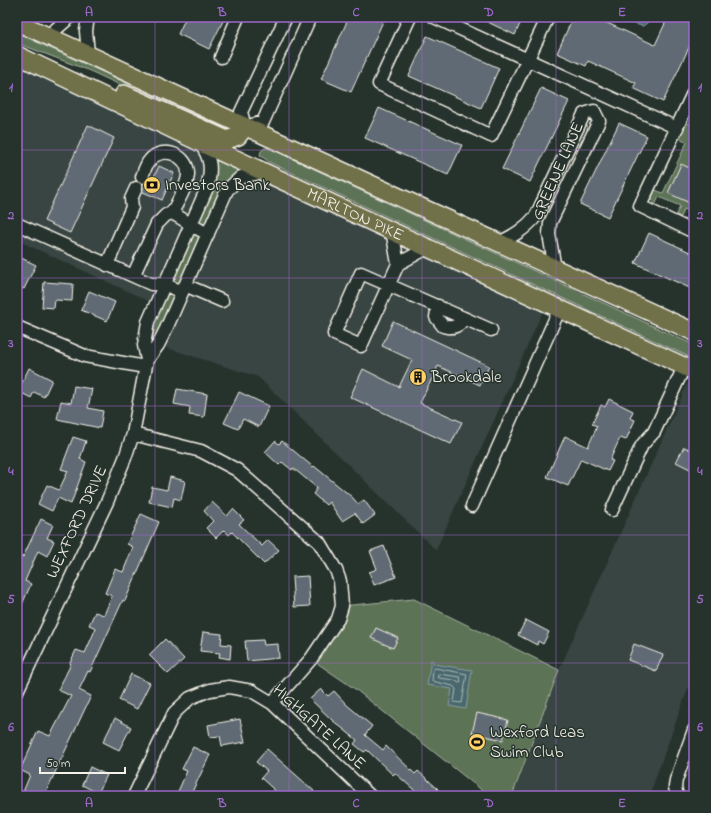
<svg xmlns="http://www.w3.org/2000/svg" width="711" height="813" viewBox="0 0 711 813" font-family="'Indie Flower',sans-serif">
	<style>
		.built { fill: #374442 }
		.green { fill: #5d7357; stroke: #a8b2a0 }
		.water { fill: #48676e; stroke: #8d9e9f }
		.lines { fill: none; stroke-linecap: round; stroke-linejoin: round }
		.shore { stroke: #afbab7; stroke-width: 1 }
		.building { fill: #606a74; stroke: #f4f1e8 }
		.minor-casing { stroke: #f4f1e8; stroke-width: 15 }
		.highway-casing { stroke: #f4f1e8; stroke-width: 20 }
		.minor { stroke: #26332d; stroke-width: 12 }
		.highway { stroke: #70704a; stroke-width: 17 }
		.grid { fill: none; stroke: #9f67cb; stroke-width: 1; stroke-opacity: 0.55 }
		.labels { text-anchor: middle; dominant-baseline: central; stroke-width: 3; stroke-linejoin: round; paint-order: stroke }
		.street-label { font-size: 17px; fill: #f4f1e8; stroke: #26332d }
		.poi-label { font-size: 17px; fill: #f4f1e8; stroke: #26332d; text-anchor: start }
		.neatline { fill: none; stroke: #9f67cb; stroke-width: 1.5 }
		.grid-label { font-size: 13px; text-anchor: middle; font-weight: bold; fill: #9f67cb }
	</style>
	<rect width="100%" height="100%" fill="#26332d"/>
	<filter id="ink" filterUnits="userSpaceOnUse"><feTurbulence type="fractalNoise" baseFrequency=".025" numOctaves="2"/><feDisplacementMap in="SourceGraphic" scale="8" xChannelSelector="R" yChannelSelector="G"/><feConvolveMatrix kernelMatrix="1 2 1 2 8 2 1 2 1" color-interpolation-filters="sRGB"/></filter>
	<g filter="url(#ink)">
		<path class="built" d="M17,55L199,142L211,164L155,304L17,240Z
			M250,174L547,302L436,550L258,377L158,345L227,190Z
			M693,371L694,672L649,796H512L559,670Z"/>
		<path class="green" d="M17,33L231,131L222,132L90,71L17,43Z
			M686,122L694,126V213L684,209L681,217L676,215L680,206L659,197L655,205L653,204L652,196L655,190L663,193L687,142L678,137Z
			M265,148L271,149L694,345V359L269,162L260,155L261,151Z
			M207,152L264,172L233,183L147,360L148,322L207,188Z
			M414,599L559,670L512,796H489L355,689L311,659L342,606Z"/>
		<path class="water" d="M628,17H649L650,18L647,23L643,26L638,25Z
			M431,660L433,661V664L472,670L466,709L449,706L452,689L427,685Z"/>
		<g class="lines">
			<path class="shore" d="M435,668L467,674L462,703L454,702L456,689L453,686L432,681L433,670Z
				M439,674L460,677L461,682L459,683L454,680L439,678L437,676Z"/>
		</g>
		<path class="building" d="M186,17H225L209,49L178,34Z
			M349,17H385L351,92L321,79Z
			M477,17H523L515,35Z
			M573,17H608L605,22L655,45L668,17H694V37L663,102L633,88L636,83L588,61L586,66L557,53Z
			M427,36L499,68L481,108L409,76Z
			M541,88L569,101L530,182L502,169Z
			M379,108L462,145L448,175L365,138Z
			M619,123L647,136L608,217L580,204Z
			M88,125L114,138L70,233L44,221Z
			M681,164L694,170V205L668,193Z
			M159,166L174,173L162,200L143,192L142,184L149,180L152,181Z
			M649,233L694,254V290L635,263Z
			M17,256L36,265L24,289L17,286Z
			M44,282L73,284L72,301L55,300L54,308L42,307Z
			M89,291L115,302L107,321L81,310Z
			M393,321L489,366L480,385L438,366L420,403L462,422L451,444L350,397L363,369L399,387L412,360L382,346Z
			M29,368L52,380L44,397L34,392L31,398L18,391Z
			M74,386L92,389L88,408L103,411L100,428L57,419L61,401L71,403Z
			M177,389L207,394L204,417L189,415L190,407L174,404Z
			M239,392L269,406L259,427L243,419L238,429L224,423Z
			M609,399L633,411L630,418L635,420L626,440L620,438L610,460L613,461L608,471L581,459L568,486L547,477L565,436L588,447L597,426L592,424L601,405L605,407Z
			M73,437L86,441L80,459L86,462L71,504L58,498L52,511L38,504L47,485L59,490L68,471L61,469Z
			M275,441L279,444L282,441L313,467L314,466L352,497L358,504L364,500L375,515L363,524L355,513L342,521L329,502L326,505L313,494L317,488L293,468L292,470L282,462L279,465L265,452Z
			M684,447L694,451V471L676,462Z
			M170,477L185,481L181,500L174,498L172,507L149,502L152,487L167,490Z
			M212,502L227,516L233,509L244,520L239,524L262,546L268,540L279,550L264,564L232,532L229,535L224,530L216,538L206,528L213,521L204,511Z
			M141,514L159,522L125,601L123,600L90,672L88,671L79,690L91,696L44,796H32L23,792L30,775L20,770L38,731L50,736L71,696L58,690L71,664L70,663L76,650L85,653L96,628L89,625L95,612L104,615L112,596L105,593L115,569L123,572L133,547L127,544Z
			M41,519L53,525L47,538L54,541L47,556L38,551L25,581L31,584L17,616V561L19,556L23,557Z
			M384,546L396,577L374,585L369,572L377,569L370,551Z
			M308,576L310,606L294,607L292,577Z
			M526,620L549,632L543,644L538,641L537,645L518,635Z
			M376,628L398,638L393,648L371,638Z
			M203,632L222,634L221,644L231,645L230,659L219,657L220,653L200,651Z
			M165,639L184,659L168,674L149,655Z
			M263,640L264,645L278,644L279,658L247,661L245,641Z
			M634,644L663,655L656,671L628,660Z
			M131,674L150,683L137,709L119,700Z
			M321,689L328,696L334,691L347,705L372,726L365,735L383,750L386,746L415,774L418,771L438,789L432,796H421L395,773L393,775L367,750L364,752L354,744L357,740L332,720L310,699Z
			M477,713L508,720L503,740L472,733Z
			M115,718L131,727L119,750L103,742Z
			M240,719L245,742L222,746L220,736L210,737L208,725Z
			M193,747L210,755L190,796H176L187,771L182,769Z
			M267,749L314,791L309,796H281L261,778L267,771L256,762Z
			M90,767L107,775L98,793L82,785Z"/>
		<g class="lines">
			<g class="minor-casing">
				<path id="minor" d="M88,17L86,31L88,54
					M286,17L241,112L245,127L263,122L310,17
					M410,17L379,84L491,136L548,17
					M434,17L677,128
					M48,36L70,17
					M221,57L238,17
					M694,91L640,206L694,232
					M200,143C211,158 212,169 207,188L148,322L144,345L147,360L158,345L166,329L227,190L241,177L264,172
					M142,177C144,171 146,164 150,160C163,145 189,155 188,175C187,188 177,202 172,213
					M17,224L151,284H164L182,292
					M392,230L398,264L429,247
					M498,243C514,236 525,229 536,216L584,114L594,111L599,121L550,223L549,234L555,269
					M398,264L361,346L334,334L361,273C405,292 448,311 491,330
					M107,265L132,207L131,199L136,188
					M133,276L157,224L166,215L172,213C185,220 195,228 208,234
					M185,285L222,301
					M438,306L436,317L443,326C452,329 460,326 464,318
					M17,327L85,356L145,367
					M133,434L201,451L237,470L319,542L336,570L340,581L342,606L338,619L311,659L272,703
					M472,506L560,308
					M612,510L642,445L654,432L684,367
					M17,691L107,502L125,458L133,434L147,360
					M134,796L174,713L190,698L210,690L229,687L252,691L272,703L370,796
					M677,796L675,787L676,780L694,730"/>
			</g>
			<g class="highway-casing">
				<g id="highway">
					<path d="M17,22L694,332"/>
					<path id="s1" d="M17,55L199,142L694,371"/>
					<path d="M124,94L227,140L238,136L245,127"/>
				</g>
			</g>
			<use href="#minor" class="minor"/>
			<use href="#highway" class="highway"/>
		</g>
	</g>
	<path class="grid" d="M155,17V796M289,17V796M422,17V796M556,17V796M17,150H694M17,278H694M17,406H694M17,535H694M17,663H694"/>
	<defs>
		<g id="bank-disc" transform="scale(0.9)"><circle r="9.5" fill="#ffd166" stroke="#26332d"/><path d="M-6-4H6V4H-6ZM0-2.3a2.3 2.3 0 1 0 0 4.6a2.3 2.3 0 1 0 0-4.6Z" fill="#111"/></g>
		<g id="building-disc" transform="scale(0.9)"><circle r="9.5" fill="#ffd166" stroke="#26332d"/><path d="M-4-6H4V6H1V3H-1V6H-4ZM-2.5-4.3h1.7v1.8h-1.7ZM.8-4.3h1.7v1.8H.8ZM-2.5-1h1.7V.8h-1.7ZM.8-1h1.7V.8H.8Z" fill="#111"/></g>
		<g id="stadium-disc" transform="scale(0.9)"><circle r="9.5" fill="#ffd166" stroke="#26332d"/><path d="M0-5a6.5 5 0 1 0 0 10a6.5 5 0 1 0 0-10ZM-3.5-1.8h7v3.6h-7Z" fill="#111"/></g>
	</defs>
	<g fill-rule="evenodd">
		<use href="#bank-disc" x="152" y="185"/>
		<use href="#building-disc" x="418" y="377"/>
		<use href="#stadium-disc" x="477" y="742"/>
	</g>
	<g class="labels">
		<g class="street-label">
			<text transform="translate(558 171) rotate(-66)">GREENE LANE</text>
			<text stroke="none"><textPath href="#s1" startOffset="374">MARLTON PIKE</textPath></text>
			<text transform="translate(77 522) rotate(-65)">WEXFORD DRIVE</text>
			<text transform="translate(319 727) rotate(42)">HIGHGATE LANE</text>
		</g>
		<g class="poi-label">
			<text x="165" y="185">Investors Bank</text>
			<text x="431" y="377">Brookdale</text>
			<text x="490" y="732">Wexford Leas<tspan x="490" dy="20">Swim Club</tspan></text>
		</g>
	</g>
	<rect width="711" height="813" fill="none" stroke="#26332d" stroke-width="44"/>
	<path d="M40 767v6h85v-6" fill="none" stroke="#f4f1e8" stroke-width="2"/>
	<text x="46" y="767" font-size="12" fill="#f4f1e8" stroke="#26332d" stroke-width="3" paint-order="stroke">50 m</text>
	<rect x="22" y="22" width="667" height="769" class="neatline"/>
	<g class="grid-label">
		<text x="89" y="16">A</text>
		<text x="222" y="16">B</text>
		<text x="356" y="16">C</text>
		<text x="489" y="16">D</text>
		<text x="622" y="16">E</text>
		<text x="11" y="91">1</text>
		<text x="700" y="91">1</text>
		<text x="11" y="219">2</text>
		<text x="700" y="219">2</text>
		<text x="11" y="347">3</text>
		<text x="700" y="347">3</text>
		<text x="11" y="475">4</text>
		<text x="700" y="475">4</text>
		<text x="11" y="603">5</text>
		<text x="700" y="603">5</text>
		<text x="11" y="731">6</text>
		<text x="700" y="731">6</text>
		<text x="89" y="807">A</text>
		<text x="222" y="807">B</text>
		<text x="356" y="807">C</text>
		<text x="489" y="807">D</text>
		<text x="622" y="807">E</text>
	</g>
</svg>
